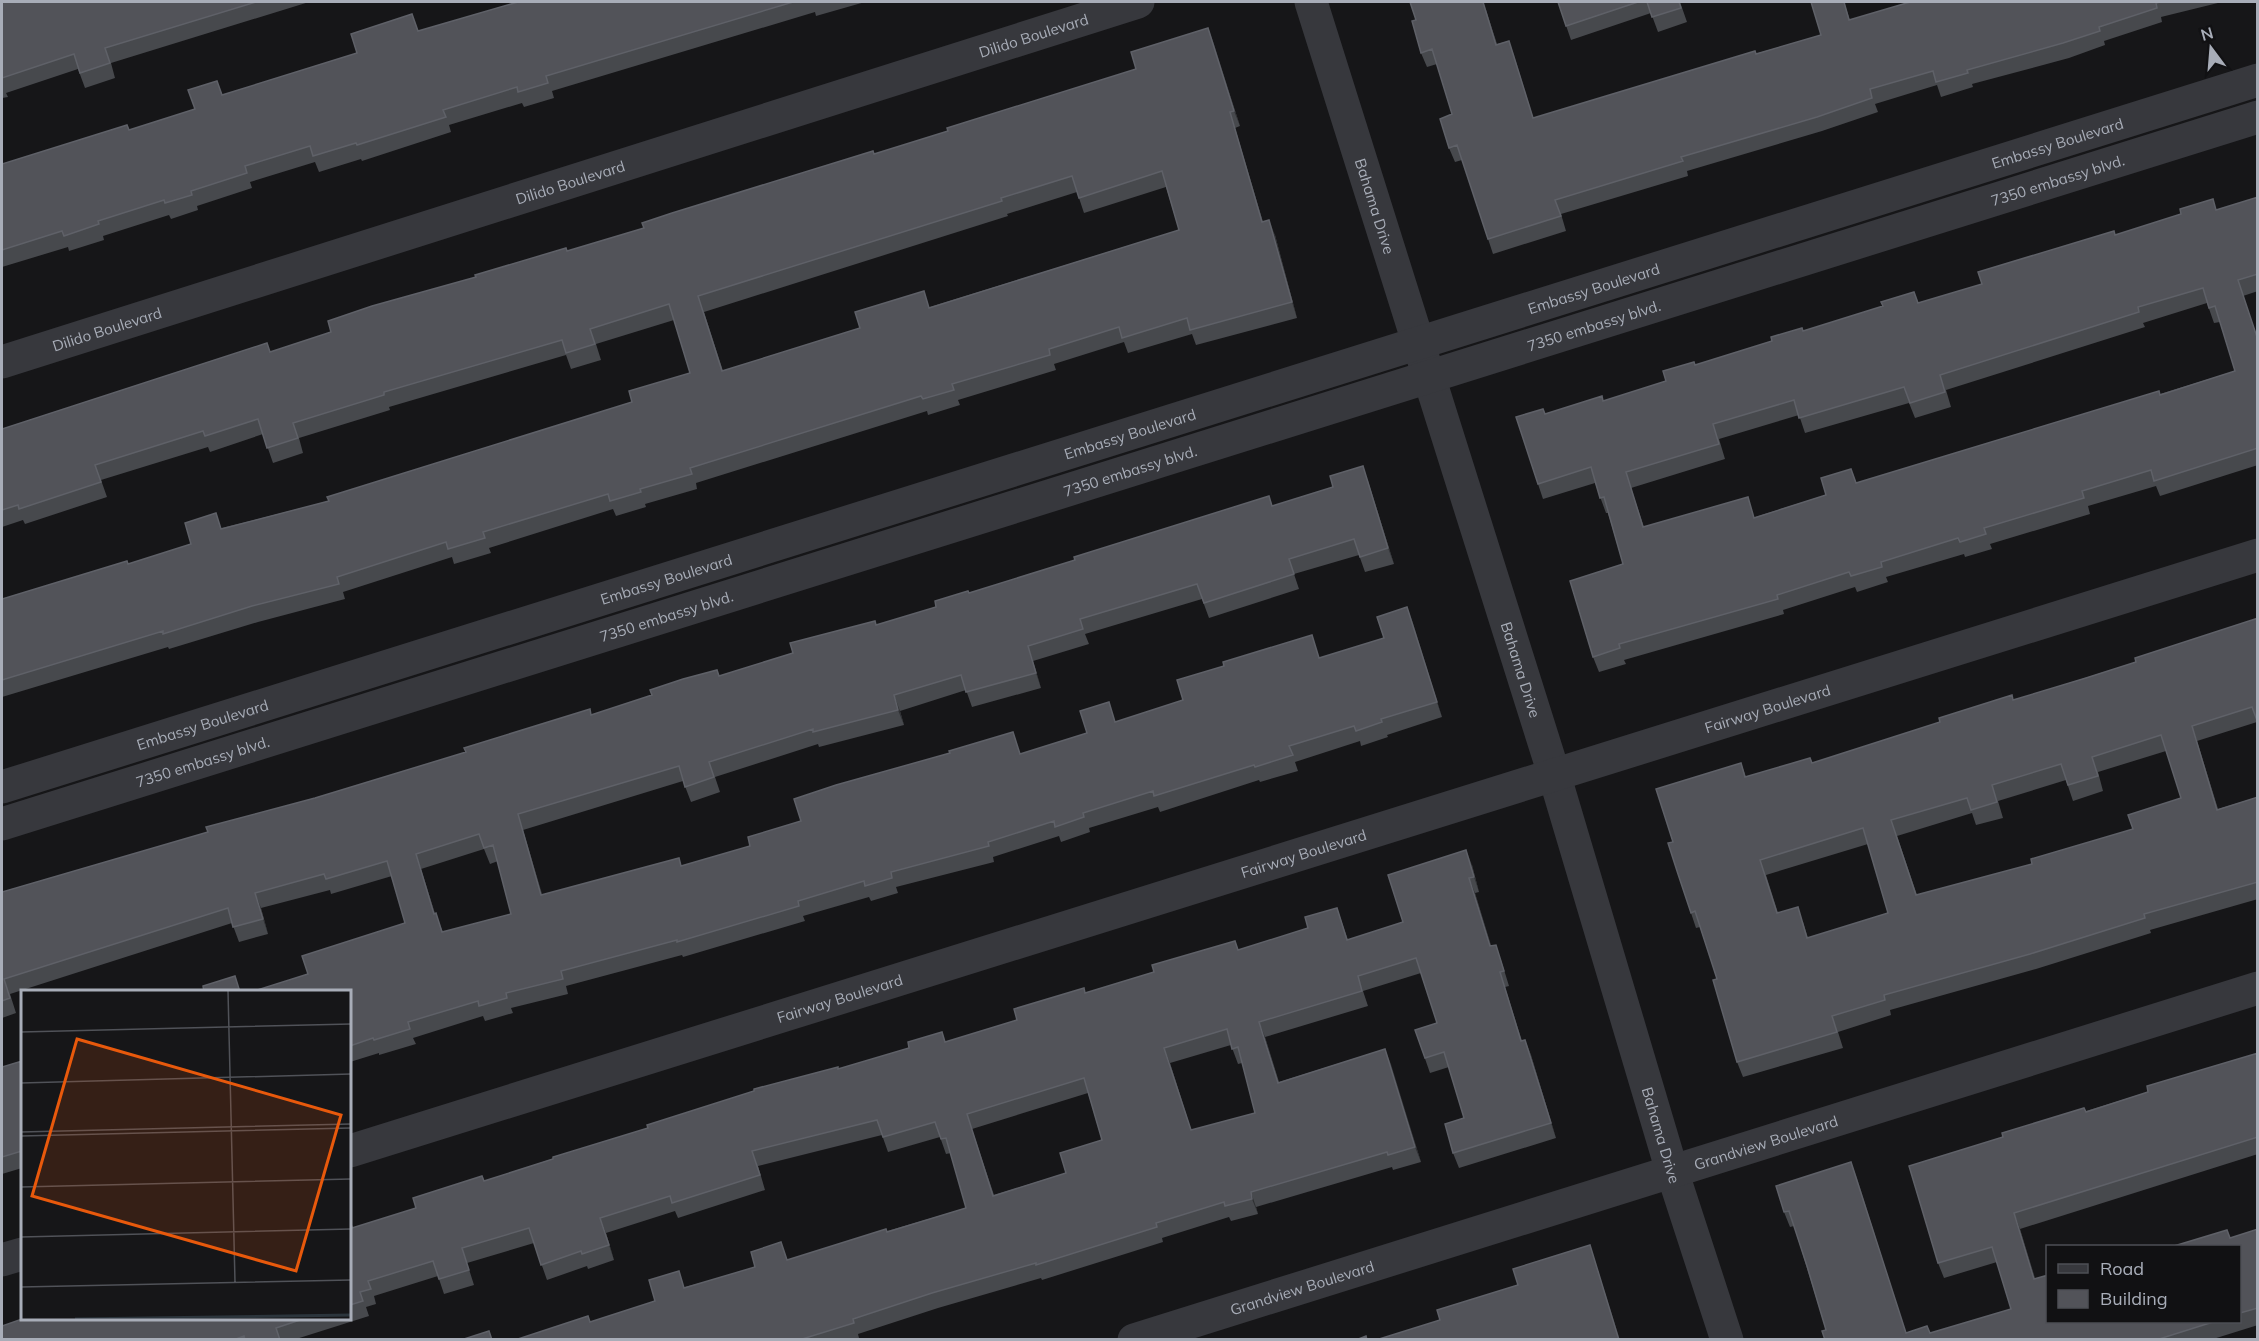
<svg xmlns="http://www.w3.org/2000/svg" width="2259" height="1341" viewBox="0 0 2259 1341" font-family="Mulish,sans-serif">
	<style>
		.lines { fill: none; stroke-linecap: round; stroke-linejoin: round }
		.minor { stroke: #37383d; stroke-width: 33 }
		.wall { fill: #47494d; fill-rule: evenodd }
		.shaded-wall { fill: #2f3033 }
		.building { fill: #525359; stroke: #5f6168; stroke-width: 1.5; fill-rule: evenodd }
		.labels { text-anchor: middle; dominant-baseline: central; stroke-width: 5; stroke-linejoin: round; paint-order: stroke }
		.street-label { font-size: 15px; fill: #a8adb8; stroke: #111113 }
		.inset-river { fill: none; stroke: #2c353c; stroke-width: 3 }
		.inset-road { fill: none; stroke: #505258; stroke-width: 1.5 }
		.view { fill: #e8590c; fill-opacity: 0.15; stroke: #e8590c; stroke-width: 3 }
		.inset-edge { fill: none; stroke: #a8adb8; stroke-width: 3 }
	</style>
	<rect width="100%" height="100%" fill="#161618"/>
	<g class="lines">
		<g class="minor">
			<path id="s1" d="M1311,2L1554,774L1672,1171L1727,1340"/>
			<path id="s2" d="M2,362L1138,2"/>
			<path id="s3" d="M2,787L2258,80"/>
			<path id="s4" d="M2,824L2258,117"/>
			<path id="s5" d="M350,1151L2258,555"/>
			<path d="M2,1260L22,1254"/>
			<path id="s6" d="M1134,1340L2258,988"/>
		</g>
	</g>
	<path class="wall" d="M2,2H309L111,63L115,78L85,88L78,69L6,93L8,97L2,98Z
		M518,2H865L816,16L815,12L552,91L554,98L524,107L522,103L449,125L451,132L362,161L361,159L319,172L315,162L250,182L252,188L197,206L198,210L171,219L169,215L103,236L104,240L69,251L68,247L2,267V164L129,130L195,109L223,95L357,53L418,31Z
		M1558,2H1680L1687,22L1658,32L1651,13L1571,40Z
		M1844,2L1850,20L1910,2H2222L2161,17L2162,22L2104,41L2105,45L2069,58L1972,84L1973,87L1941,97L1937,85L1875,104L1878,112L1822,131L1687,171L1688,176L1561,214L1566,231L1493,254L1462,160L1455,162L1449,148L1452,114L1437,64L1427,67L1421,53L1486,10L1497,44L1509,41L1533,118L1821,35Z
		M1208,28L1240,126L1235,128L1263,222L1275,235L1297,318L1196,345L1192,334L1128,353L1124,342L1054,364L1056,370L958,400L960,405L928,415L927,411L696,483L697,489L645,504L646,507L616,516L613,509L489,548L491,553L454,564L452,557L343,592L345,599L258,622L169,649L168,647L2,697V599L128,564L191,544L222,528L329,501L632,402L690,373L674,320L596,344L601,360L571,369L566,355L389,407L390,410L299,438L303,453L273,463L263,434L210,452L208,447L101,480L107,497L25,524L23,520L2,527V429L270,352L331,332L476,277L567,251L644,228L948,131L1136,69ZM1166,187L1179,230L723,371L704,312L1008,216L1007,214L1077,192L1084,213Z
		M2258,197V291L2243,296L2258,339V465L2160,496L2156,486L2088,506L2090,514L1990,544L1992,549L1965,557L1964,554L1886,577L1888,582L1857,592L1855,587L1783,610L1784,614L1624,660L1626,664L1599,672L1593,657L1623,564L1608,513H1606L1595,483L1543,499L1538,484L1545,414L1604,401L1666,381L1695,365L1804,331L1918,303L1982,284L2116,235L2217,210ZM2207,303L2214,323L2220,322L2235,371L2160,394L1856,483L1851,469L1826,495L1755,517L1644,527L1631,488L1725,459L1719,439L1799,415L1805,433L1909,403L1915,418L1951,407L1946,390L2145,327L2143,323Z
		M1368,481L1394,564L1365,572L1359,555L1294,574L1299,589L1209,618L1202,599L1085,634L1089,644L1033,661L1041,688L972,707L966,690L900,711L904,725L819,747L818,744L715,777L720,792L691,802L683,781L523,830L542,895L682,866L750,846L1021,754L1087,733L1116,722L1384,638L1407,607L1442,717L1387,735L1388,737L1361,746L1360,741L1295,762L1298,771L1260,782L1259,780L1160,812L1158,807L1089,828L1090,832L1061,842L1059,836L993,857L994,862L896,887L898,893L871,901L869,897L803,916L805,921L683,957L682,955L566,986L568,994L511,1008L513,1013L485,1021L483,1016L413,1038L416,1044L379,1055V1053L350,1062V992L308,974L405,923L392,876L331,894L330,890L261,908L268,934L239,942L232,923L10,994L16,1013L2,1018V892L208,832L315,798L719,676L793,653L876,625L936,607L969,593L1272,506ZM484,849L490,864L498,861L511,914L443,932L435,914L421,869Z
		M2258,618L2257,722L2197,741L2218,809L2258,797V899L2150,930L2151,933L2036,969L1890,1010L1891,1015L1838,1032L1843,1048L1743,1077L1737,1062L1717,979L1700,927L1696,928L1691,913L1673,842L1741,763L1746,777L1812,763L2136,662ZM2166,751L2181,798L2133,829L2032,864L1917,895L1897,836L1972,813L1976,825L2003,818L1998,801L2066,780L2073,801L2103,791L2098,772ZM1868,844L1888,913L1808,938L1803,922L1778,913L1766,875Z
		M1472,865L1479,892L1475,893L1491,946L1501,960L1509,986L1505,987L1522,1041L1525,1040L1531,1055L1556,1138L1459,1168L1453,1153L1464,1118L1449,1067L1430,1073L1415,1030L1437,1023L1421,973L1363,991L1368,1006L1265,1037L1279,1082L1385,1049L1421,1162L1393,1170L1392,1167L1256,1207L1258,1214L1231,1221L1229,1217L1162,1238L1163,1242L1125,1254L1042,1280L1041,1278L938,1308L858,1334L859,1338L854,1340H515L590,1322L655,1301L685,1287L788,1260L966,1208L951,1153L946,1154L940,1137L888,1152L882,1135L758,1166L765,1190L678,1218L675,1211L606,1233L614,1260L588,1269L587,1266L547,1280L534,1243L467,1263L474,1285L444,1294L438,1276L374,1296L376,1304L366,1307L369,1316L293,1340H2L25,1318H350V1219L353,1228L416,1208L484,1181L648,1128L838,1069L946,1042L1017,1020L1085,993L1154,972L1235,941L1238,950L1308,928L1337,908L1348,940L1403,922ZM1231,1045L1238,1064L1242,1063L1255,1113L1191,1130L1170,1063ZM1088,1093L1102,1140L1066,1173L994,1195L972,1129Z
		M2258,1053V1154L2020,1229L2048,1322H2240V1246L2230,1238L2258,1229V1325L2210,1340H1825L1826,1330L1794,1226L1790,1227L1784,1212L1851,1162L1906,1333H1930L2011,1309L1997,1262L1944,1278L1938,1263L2086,1111L2148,1092Z
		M22,1061V1168L2,1174V1067Z"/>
	<path class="shaded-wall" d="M1483,2L1486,10L1501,59L1496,45Z
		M1208,28L1214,44L1240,126L1234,111Z
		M1509,41L1514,55L1538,133L1533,118Z
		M1230,112L1235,128L1267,237L1262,222Z
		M1269,220L1275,235L1297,318L1292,302Z
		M1363,466L1368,481L1394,564L1388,548Z
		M1407,607L1413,623L1442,717L1437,702Z
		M1028,646L1033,661L1041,688L1036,673Z
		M894,695L900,711L904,725L898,710Z
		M2192,726L2197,741L2222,825L2217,810Z
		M518,814L523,830L547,910L541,895Z
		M1466,850L1472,865L1479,892L1474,877Z
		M416,854L421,869L440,929L434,914Z
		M1469,878L1475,893L1496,961L1490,946Z
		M255,893L261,908L268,934L263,919Z
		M1259,1022L1265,1037L1283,1098L1278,1083Z
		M1525,1040L1531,1055L1556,1138L1551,1123Z
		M1164,1048L1170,1063L1196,1145L1191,1130Z
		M1385,1049L1391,1064L1421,1162L1415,1147Z
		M1851,1162L1857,1178L1908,1340Z
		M1251,1192L1256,1207L1258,1214L1252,1199Z
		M2014,1213L2020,1229L2040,1294L2034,1279Z
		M600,1218L606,1233L614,1260Z
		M1590,1245L1595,1261L1620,1340H1619Z"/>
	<path class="building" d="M2,2H256L105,48L110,63L80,73L74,54L2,78Z
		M518,2H793L546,76L548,83L518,92L517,87L443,110L446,117L357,145L356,143L313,156L310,146L245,166L247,173L191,191L192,195L165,203L164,200L98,221L99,224L64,236L62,231L2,250V164L127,125L129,130L195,109L188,90L217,81L222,95L357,53L351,34L412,14L418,31Z
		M1410,2H1483L1496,45L1509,41L1533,118L1755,51L1756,54L1821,35L1811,2H1844L1849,20L1910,2H2160L2156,3L2157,8L2099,27L2100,31L2063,43L1967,70L1968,73L1936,82L1933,71L1870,89L1872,98L1817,117L1681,157L1683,161L1555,200L1561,216L1488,239L1457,145L1449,148L1440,119L1452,114L1432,49L1421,53L1412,21L1416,20Z
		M1558,2H1638L1566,26Z
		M1647,2H1679L1681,8L1652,17Z
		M1208,28L1234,111L1230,112L1262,222L1269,220L1292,302L1190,330L1187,318L1122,338L1119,327L1049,349L1050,355L952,384L954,390L923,399L921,396L690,468L692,474L640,489L641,492L610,501L608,494L483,532L485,538L448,549L446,542L337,577L339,584L252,606L163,634V631L2,680V599L127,561L128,564L191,544L185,523L216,513L221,529L329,501L327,497L632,402L629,391L690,373L669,304L590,329L595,344L566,353L562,340L384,392V395L293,423L298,438L267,448L258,419L205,436L203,431L95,465L101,482L19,509L18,505L2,510V429L267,343L270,352L331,332L328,321L372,306L476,277L475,275L566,248L567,251L644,228L642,223L672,213L873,151L874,154L948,131L947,128L1136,69L1131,52ZM1162,171L1179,230L929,308L924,291L855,312L860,328L722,371L698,296L1002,201L1001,198L1072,176L1079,198Z
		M2258,197V274L2238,280L2258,340V448L2154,481L2151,470L2082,491L2084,498L1984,528L1986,534L1960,542L1958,538L1881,562L1882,567L1851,576L1849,572L1777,595L1778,599L1619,644L1620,648L1593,657L1570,581L1623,564L1604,497L1600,498L1591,467L1538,484L1516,417L1543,409L1545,414L1602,396L1603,401L1666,381L1663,371L1694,362L1695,365L1772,341L1771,337L1802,328L1803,331L1883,306L1881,302L1914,292L1918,303L1982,284L1978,272L2114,231L2115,235L2181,214L2180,209L2213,199L2216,210ZM2203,288L2209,308L2215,306L2235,371L2160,395L2159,391L1856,483L1851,469L1821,478L1826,495L1754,518L1748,497L1643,527L1626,472L1719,444L1713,424L1794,400L1799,418L1904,387L1910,403L1945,392L1940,375L2139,312L2138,307Z
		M1363,466L1388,548L1360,557L1354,539L1289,559L1294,574L1204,603L1197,584L1080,619L1083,629L1028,646L1036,673L966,692L961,675L894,695L898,710L813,732V729L709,762L714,777L685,787L679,766L518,814L541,895L679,858L681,866L750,846L748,837L801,821L794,799L836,785L950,753L949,751L1013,732L1020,754L1087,733L1080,711L1109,702L1115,722L1183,700L1177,680L1224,666L1223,662L1312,635L1319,658L1384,638L1377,617L1407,607L1437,702L1381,719L1382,722L1356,731L1354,726L1289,746L1293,755L1255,767L1254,765L1154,796L1153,791L1083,813L1084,817L1055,827L1054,821L988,842L989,846L891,872L892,878L865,886L864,881L798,901L799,906L677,942V940L561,971L563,979L506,993L507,998L479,1006L478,1001L408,1022L410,1029L374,1040L373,1038L350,1046V992H251L308,974L302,956L405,923L387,861L326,879L324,874L255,893L263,919L233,927L228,908L4,979L10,998L2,1001V892L208,832L206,827L315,798L466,752L464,748L590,709L591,715L652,695L650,690L683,679L717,670L719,676L793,653L790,643L875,621L876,625L936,607L935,601L968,591L969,593L1075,560L1074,557L1269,496L1272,506L1333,487L1330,476ZM479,834L484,848L493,845L511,914L442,932L436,913L434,914L416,854Z
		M2258,618V723L2252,707L2192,726L2217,810L2258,797V882L2144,914L2145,918L2030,954L1884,995L1885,1000L1832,1016L1837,1032L1737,1062L1713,980L1717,979L1695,911L1691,913L1678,874L1668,843L1673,842L1656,789L1741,763L1745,777L1810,758L1812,763L1940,722L1939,718L2012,695L2013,700L2086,678L2136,662L2135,658ZM2161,735L2181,798L2128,815L2133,829L2031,859L2032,864L1916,895L1891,820L1967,798L1971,810L1997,802L1992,785L2061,764L2068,785L2098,776L2092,757ZM1863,828L1888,913L1807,938L1798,907L1777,913L1760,860Z
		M1466,850L1474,877L1469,878L1490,946L1496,945L1504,971L1500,972L1521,1041L1525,1040L1551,1123L1453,1153L1445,1124L1464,1118L1444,1052L1425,1058L1415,1030L1437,1023L1416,958L1358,976L1362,991L1259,1022L1278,1083L1385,1049L1415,1147L1388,1155L1387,1152L1251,1192L1252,1199L1225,1206L1224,1202L1156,1223L1157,1227L1036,1265V1263L932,1293L853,1319L854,1323L799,1340H515L588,1316L590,1322L655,1301L649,1280L679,1271L684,1288L755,1267L751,1252L781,1242L787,1260L886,1229L887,1232L966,1208L946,1138L941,1139L935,1122L883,1137L877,1120L752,1151L760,1175L672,1203L670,1196L600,1218L609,1245L582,1254L581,1251L541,1265L529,1228L462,1248L469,1270L439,1279L433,1261L368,1281L371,1289L360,1292L363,1301L350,1305V1220L352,1228L416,1208L413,1198L482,1176L484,1181L553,1159V1157L648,1128L647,1125L754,1091V1089L838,1067V1069L909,1048L908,1042L942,1032L945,1042L1017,1020L1014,1009L1084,988L1085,993L1154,972L1152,965L1235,941L1238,950L1308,928L1305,917L1337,908L1347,940L1403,922L1388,875ZM1227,1029L1232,1049L1238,1047L1255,1113L1191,1130L1164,1048ZM1084,1078L1102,1140L1060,1153L1066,1173L993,1196L967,1114Z
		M235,976L240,992H204L203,986Z
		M2258,1053V1137L2014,1213L2034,1279L2048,1275V1322H2213L2156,1340H1825L1822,1331L1826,1330L1807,1266L1789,1211L1784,1212L1776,1186L1851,1162L1906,1333L1927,1326L1930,1333L2011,1309L1992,1247L1938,1263L1909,1166L2003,1137L2002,1133L2084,1108L2086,1112L2148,1092L2147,1086Z
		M22,1061V1151L2,1157V1067Z
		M2258,1229V1308L2240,1313V1246H2174L2227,1230L2230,1238Z
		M1590,1245L1619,1340H1376L1440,1320L1437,1310L1518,1285L1513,1269Z
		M25,1318H306L276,1328L280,1340H245L244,1336L233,1340H2V1326Z
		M489,1331L492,1340H461Z
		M1366,1336L1367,1340H1356Z"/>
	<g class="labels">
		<g class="street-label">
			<text stroke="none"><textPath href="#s2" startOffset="1082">Dilido Boulevard</textPath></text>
			<text stroke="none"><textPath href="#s3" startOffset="2154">Embassy Boulevard</textPath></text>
			<text stroke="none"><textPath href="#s4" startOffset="2154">7350 embassy blvd.</textPath></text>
			<text stroke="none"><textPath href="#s2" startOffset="596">Dilido Boulevard</textPath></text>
			<text stroke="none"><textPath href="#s1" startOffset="214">Bahama Drive</textPath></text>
			<text stroke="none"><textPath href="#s3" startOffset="1668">Embassy Boulevard</textPath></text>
			<text stroke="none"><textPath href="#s4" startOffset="1668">7350 embassy blvd.</textPath></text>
			<text stroke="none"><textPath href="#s2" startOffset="110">Dilido Boulevard</textPath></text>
			<text stroke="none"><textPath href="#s3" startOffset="1182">Embassy Boulevard</textPath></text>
			<text stroke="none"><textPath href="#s4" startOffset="1182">7350 embassy blvd.</textPath></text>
			<text stroke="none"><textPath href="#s3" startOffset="696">Embassy Boulevard</textPath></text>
			<text stroke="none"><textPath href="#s4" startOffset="696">7350 embassy blvd.</textPath></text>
			<text stroke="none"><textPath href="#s1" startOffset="700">Bahama Drive</textPath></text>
			<text stroke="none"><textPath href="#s5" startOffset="1485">Fairway Boulevard</textPath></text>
			<text stroke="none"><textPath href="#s3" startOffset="210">Embassy Boulevard</textPath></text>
			<text stroke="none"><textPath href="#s4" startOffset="210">7350 embassy blvd.</textPath></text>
			<text stroke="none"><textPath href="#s5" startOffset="999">Fairway Boulevard</textPath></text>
			<text stroke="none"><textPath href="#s5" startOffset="513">Fairway Boulevard</textPath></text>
			<text stroke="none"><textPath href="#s1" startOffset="1186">Bahama Drive</textPath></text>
			<text stroke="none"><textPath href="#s6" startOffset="662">Grandview Boulevard</textPath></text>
			<text stroke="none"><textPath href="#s6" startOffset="176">Grandview Boulevard</textPath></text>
		</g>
	</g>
	<g transform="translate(21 990)">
		<rect width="330" height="330" fill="#161618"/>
		<path class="inset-river" d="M54,329L330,325"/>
		<path class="inset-road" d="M207,1L214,292M0,42L330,34M0,93L330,84M0,142L330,134M0,146L330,138M0,197L330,189M0,247L330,239M0,297L330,290"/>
		<path class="view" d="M56,49L320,125L275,281L11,206Z"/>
		<rect width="330" height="330" class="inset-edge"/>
	</g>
	<rect width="2259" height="1341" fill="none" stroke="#a8adb8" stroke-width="6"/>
	<rect x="2046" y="1245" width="195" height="78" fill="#111113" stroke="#4d4f55" stroke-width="1.5"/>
	<rect x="2058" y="1264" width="30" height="9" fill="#37383d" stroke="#4d4f55" stroke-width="1.5"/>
	<text x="2100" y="1275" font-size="18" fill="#a8adb8">Road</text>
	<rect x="2058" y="1290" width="30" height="18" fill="#525359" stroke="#4d4f55" stroke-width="1.5"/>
	<text x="2100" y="1305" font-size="18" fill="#a8adb8">Building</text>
	<g transform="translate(2211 48) rotate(344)" stroke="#111113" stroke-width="4.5" paint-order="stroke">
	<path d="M0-4.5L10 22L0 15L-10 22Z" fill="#a8adb8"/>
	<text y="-9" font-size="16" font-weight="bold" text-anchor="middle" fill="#a8adb8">N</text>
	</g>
</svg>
